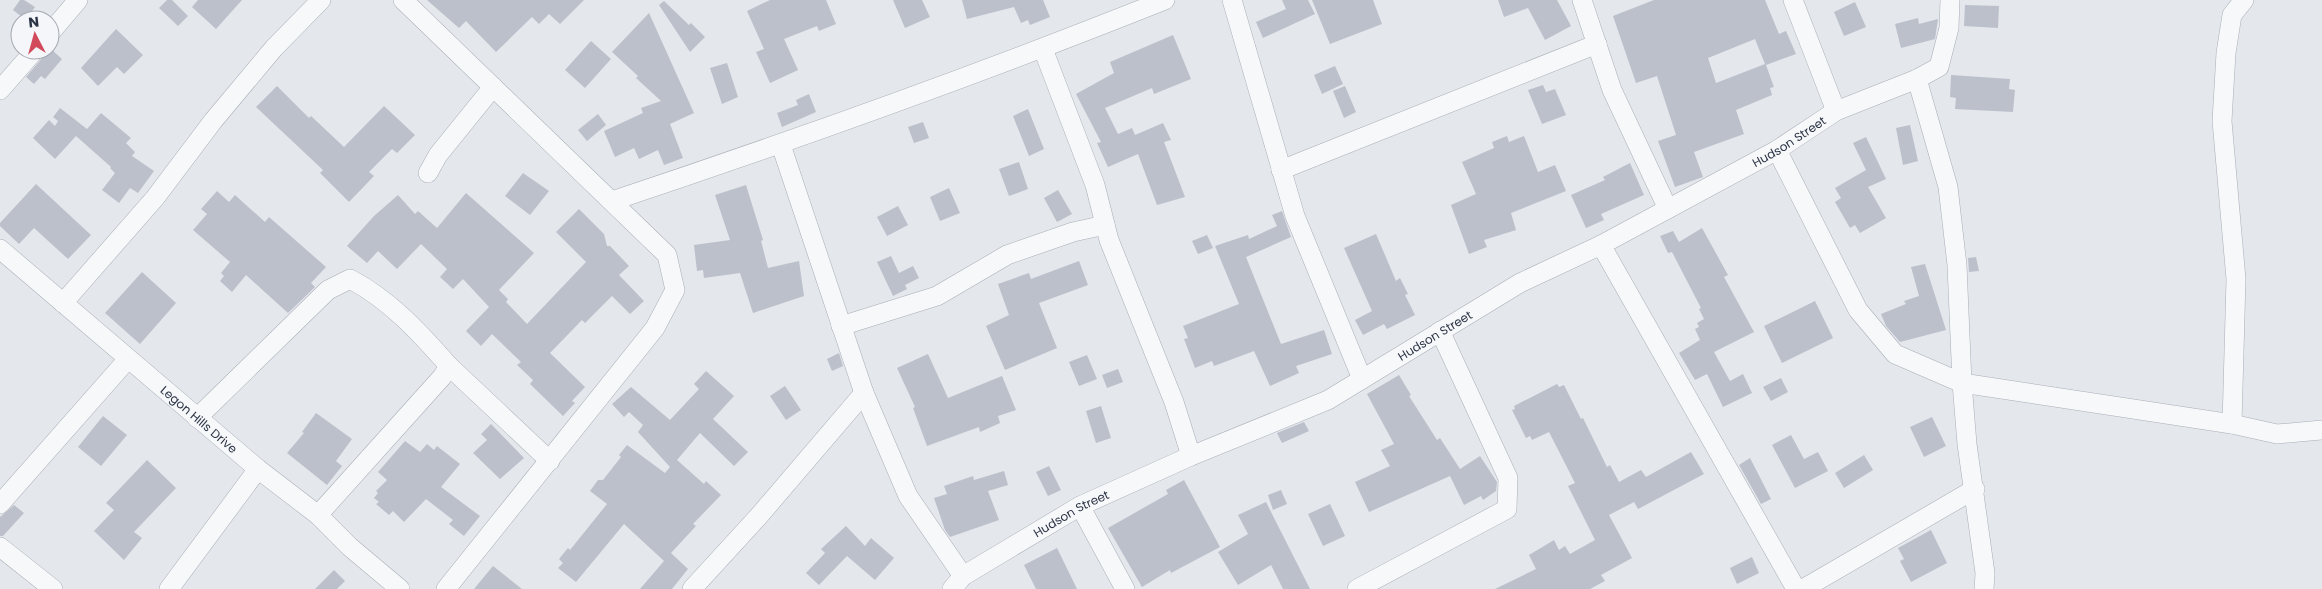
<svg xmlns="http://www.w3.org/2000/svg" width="2322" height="589" viewBox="0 0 2322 589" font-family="Poppins,sans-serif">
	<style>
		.building { fill: #bbc0ca; fill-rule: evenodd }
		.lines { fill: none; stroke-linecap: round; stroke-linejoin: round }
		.minor-casing { stroke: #a9aeb7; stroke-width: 20 }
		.minor { stroke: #f7f8fa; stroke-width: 19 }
		.labels { text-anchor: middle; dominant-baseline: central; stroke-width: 4; stroke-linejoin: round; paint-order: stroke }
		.street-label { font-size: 12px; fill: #2b3445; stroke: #f4f6f9 }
	</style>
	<rect width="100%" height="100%" fill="#e4e7ec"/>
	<path class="building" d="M20,0H24L35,7L26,20L13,10Z
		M167,0H172L188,16L178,26L159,8Z
		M198,0H242L216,29L192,7Z
		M427,0H584L560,24L549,14L539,24L532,17L496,52L466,21L459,28Z
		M770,0H826L836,24L819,31L817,26L784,39L798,70L770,83L756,52L764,49L747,11Z
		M893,0H922L930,17L905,28Z
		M962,0H1043L1050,17L1030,25L1028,20L1021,23L1014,7L967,19Z
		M1282,0H1308L1315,14L1263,38L1256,22L1286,9Z
		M1312,0H1373L1382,24L1330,44Z
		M1498,0H1557L1571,26L1545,40L1528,8L1504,17Z
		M1654,0H1765L1779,34L1786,31L1796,54L1766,65L1774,87L1770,88L1772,95L1736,110L1744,134L1694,152L1703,177L1675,187L1658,141L1676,135L1657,76L1636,83L1613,16ZM1755,39L1765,64L1716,83L1708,58Z
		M664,1L689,25L691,23L705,37L690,52L659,5Z
		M1855,2L1866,27L1844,36L1834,12Z
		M1965,5L1999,6L1998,28L1964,26Z
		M649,13L694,113L670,124L683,158L664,165L658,150L639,159L634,148L615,157L604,131L643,113L641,108L661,101L636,78L638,76L612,52Z
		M1918,18L1919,24L1938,19L1935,39L1901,48L1895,24Z
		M116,29L143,55L124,74L117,67L98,86L81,68Z
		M1173,35L1191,79L1154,94L1152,88L1105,108L1118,134L1132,128L1135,135L1163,123L1171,140L1164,142L1185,197L1157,205L1138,154L1108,167L1097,143L1101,142L1076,94L1114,73L1110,62Z
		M591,41L611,59L585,88L565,70Z
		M46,50H52L62,59L45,79L41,76L34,84L26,77L43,57Z
		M727,63L738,97L722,104L710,68Z
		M1335,66L1343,84L1322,94L1314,75Z
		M1951,75L2010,79L2009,89L2015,90L2013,112L1955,109L1956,98L1950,97Z
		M1543,85L1546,92L1555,89L1566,115L1542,124L1528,90Z
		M277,86L309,118L311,116L344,147L384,106L415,135L397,153L392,149L369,172L374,176L349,202L320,173L323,170L256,107Z
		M1345,86L1356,112L1344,118L1333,91Z
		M809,94L816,112L782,127L777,113L798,105L796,100Z
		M60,108L87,129L101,113L131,138L126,143L135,152L132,156L154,171L138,193L130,188L119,203L102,190L115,173L110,168L111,167L76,136L55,159L33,138L49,120L55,126L58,121L53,117Z
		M1028,109L1044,149L1029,156L1013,116Z
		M598,114L606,125L587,141L578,130Z
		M923,122L929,138L914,143L908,127Z
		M1910,125L1918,161L1903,165L1896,128Z
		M1507,136L1509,142L1524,136L1538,172L1555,165L1566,191L1511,213L1516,230L1484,240L1487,247L1469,254L1451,205L1476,194L1462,162L1494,148L1492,142Z
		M1866,137L1886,179L1868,187L1886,218L1860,233L1855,225L1850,228L1835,202L1841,198L1835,188L1866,170L1853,143Z
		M1019,162L1028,189L1009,196L999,169Z
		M1630,163L1644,195L1601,214L1604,220L1586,228L1571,195L1605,180L1603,177Z
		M523,173L549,191L530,215L505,196Z
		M36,184L91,235L68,259L34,228L19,244L0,226V223Z
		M746,185L763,240L761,241L768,268L799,261L804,296L753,313L740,273L704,278L703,270L697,271L694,245L730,240L715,195Z
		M949,188L960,213L940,221L930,197Z
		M1058,190L1072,214L1057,222L1044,198Z
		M217,191L229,202L235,195L265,222L269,217L326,267L311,283L315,287L288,313L246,275L232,292L220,281L224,276L221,273L230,262L193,230L207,214L201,209Z
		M466,193L534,253L499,290L508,299L506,302L527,324L586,262L556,232L579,209L604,234L607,246H610L629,266L619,275L644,301L630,314L612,296L585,323L582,320L550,353L585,387L572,401L575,403L563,416L530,384L533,380L517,365L521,362L492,334L481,346L466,331L489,307L463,279L453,289L440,277L447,269L421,244L397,269L378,251L367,263L347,246L374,216L398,195L415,214L418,211L437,228Z
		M898,206L908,225L887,236L877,217Z
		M1282,211L1291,237L1246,257L1281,344L1324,330L1332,354L1296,366L1299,373L1270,386L1254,351L1214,366L1212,361L1195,368L1184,339L1188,338L1183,326L1239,304L1215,246L1248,235L1249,239L1277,226L1272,215Z
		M1702,228L1728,275L1724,277L1754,332L1714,352L1730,381L1743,374L1752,393L1723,407L1707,374L1695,380L1679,353L1700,340L1695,329L1699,327L1697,323L1704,319L1699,309L1701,308L1672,252L1668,253L1660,236L1673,231L1679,242Z
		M1376,234L1396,281L1400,278L1408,294L1405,295L1415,315L1387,329L1384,324L1363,335L1355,320L1372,311L1344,248Z
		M1207,235L1213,248L1198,254L1192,241Z
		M891,256L899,273L913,266L919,278L905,285L907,289L893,296L877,262Z
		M1976,257L1979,271L1969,272L1968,258Z
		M1079,261L1088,285L1039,303L1057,348L1005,370L986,326L1009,315L998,284L1029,273L1031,279Z
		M1925,264L1946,330L1900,342L1886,326L1881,314L1906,304L1904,301L1919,296L1911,267Z
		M142,272L176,303L140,344L105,313Z
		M1815,301L1833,338L1782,363L1764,326Z
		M839,353L843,366L832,371L827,359Z
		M928,354L948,398L1002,376L1016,410L998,416L1000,423L980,432L979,427L927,446L913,408L915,407L897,368Z
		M1087,355L1097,379L1079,386L1069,362Z
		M1118,369L1123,382L1107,388L1102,375Z
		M706,371L734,396L713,419L748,452L734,466L700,433L677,460L704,484L706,481L721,495L693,524L696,526L671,553L688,569L672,589H640L664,561L624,524L576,582L558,568L563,563L559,559L568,548L570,550L607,504L590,491L598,480H603L621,457L619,455L627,445L665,473L670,467L638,432L643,425L629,412L624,417L612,404L631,387L670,420L699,389L694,384Z
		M1399,375L1411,395L1409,396L1437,440L1440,438L1460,469L1480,456L1497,482L1496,491L1483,500L1481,496L1464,505L1450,476L1369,512L1355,482L1390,466L1381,450L1394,444L1367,394Z
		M1781,378L1788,392L1771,401L1763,387Z
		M1557,384L1559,387L1564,385L1581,419L1583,418L1607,467L1610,465L1619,482L1641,470L1646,477L1691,452L1704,474L1638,509L1634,502L1609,515L1632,558L1601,575L1605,581L1590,589H1495L1536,569L1529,555L1554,540L1559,550L1565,546L1570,554L1595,540L1568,486L1575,483L1549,432L1532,440L1530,436L1526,438L1512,410L1515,409L1514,406Z
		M785,386L801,410L786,420L770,396Z
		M1101,406L1111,438L1096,443L1086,411Z
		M316,413L352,439L336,461L342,466L327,485L287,453L304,433L302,432Z
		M103,416L127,435L101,466L78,447Z
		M1932,417L1946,446L1924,457L1910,427Z
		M1304,422L1309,431L1282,443L1277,433Z
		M491,424L524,458L500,479L473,453L487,440L481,434Z
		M1791,435L1804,459L1818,452L1828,471L1795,488L1772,445Z
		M405,441L420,452L427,444L434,450L437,446L460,464L441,487L480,516L464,536L449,524L453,520L426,499L404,522L393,511L389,515L376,504L379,502L374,498L378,493L376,491L387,480L378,472Z
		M1864,455L1873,470L1844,488L1835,473Z
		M1750,458L1771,499L1761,504L1739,465Z
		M147,460L176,488L134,532L142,538L124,560L94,531L114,510L106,503Z
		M1049,466L1061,490L1048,496L1036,472Z
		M1004,471L1008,485L988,491L999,520L950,537L945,530L934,498L947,494L944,486L973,476L974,480Z
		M1184,480L1220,547L1171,573L1170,570L1142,587L1108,528L1168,494L1166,490Z
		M1281,490L1287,504L1273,510L1268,495Z
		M1266,502L1310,589H1283L1271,565L1238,585L1218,552L1248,534L1238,515Z
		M1330,504L1345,536L1323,546L1308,514Z
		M14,505L24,513L3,536H0V517Z
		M846,526L865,546L871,538L894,558L875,580L847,556L819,585L806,573L825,553L821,549Z
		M1931,530L1947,563L1911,582L1900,561L1904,559L1898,548Z
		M1057,548L1077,589H1036L1024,565Z
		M1752,557L1759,573L1737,584L1730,568Z
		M493,566L522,589H474Z
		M334,570L345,581L337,589H315Z"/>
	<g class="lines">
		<g class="minor-casing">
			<g id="minor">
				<path d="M403,0L667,255L675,290L655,328L446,589"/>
				<path d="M1232,0L1295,216L1362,379"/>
				<path d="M1582,0L1612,90L1668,209"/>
				<path d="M1793,0L1836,111"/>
				<path d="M50,33L78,0"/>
				<path d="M1043,49L1095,185L1109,240L1174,402L1191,456"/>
				<path d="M1917,79L1948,187L1957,265L1962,383L2232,424L2277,434L2322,430"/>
				<path d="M0,90L35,50"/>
				<path d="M781,145L864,393L908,496L963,576"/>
				<path d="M1777,150L1858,310L1895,354L1962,383L1967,444L1985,573L1984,589"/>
				<path d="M1281,170L1597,44"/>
				<path d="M428,173L438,155L493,87"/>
				<path d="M612,201C798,139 982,73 1165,0"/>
				<path d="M1601,245L1796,589"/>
				<path id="s1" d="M0,249L258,469L318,515L350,547L400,589"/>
				<path d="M63,303L155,198L213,121L274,48L321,0"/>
				<path d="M841,326L937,296L1007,255L1073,232L1105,225"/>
				<path d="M449,366L550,461"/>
				<path d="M197,418L328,290L350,279C390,300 420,333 449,366L442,377L318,515"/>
				<path d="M2232,424L2236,279L2222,121L2226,53L2232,15L2244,0"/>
				<path d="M0,504L128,359"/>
				<path d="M1080,506L1125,589"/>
				<path d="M0,547L53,589"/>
				<path d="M169,589L258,469"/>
				<path d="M692,589L758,517L864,393"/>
				<path id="s2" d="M952,589L963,576L1080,506L1191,456L1328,400L1520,283L1601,245L1777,150L1836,111L1917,79L1939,67L1949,28L1950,0"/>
				<path d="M1357,589L1507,509L1508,478L1440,331"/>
				<path d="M1803,589L1975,489"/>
			</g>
		</g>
		<use href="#minor" class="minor"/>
	</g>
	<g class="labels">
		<g class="street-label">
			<text stroke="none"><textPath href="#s2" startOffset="952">Hudson Street</textPath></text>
			<text stroke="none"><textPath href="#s2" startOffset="548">Hudson Street</textPath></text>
			<text stroke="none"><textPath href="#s1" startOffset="262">Legon Hills Drive</textPath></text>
			<text stroke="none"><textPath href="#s2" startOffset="142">Hudson Street</textPath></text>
		</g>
	</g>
	<g transform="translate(35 35) rotate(354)"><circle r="24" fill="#f4f6f9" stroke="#a4a8b1"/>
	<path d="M0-4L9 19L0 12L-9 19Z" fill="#d1495b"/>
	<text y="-8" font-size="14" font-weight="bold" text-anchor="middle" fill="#2b3445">N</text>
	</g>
</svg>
